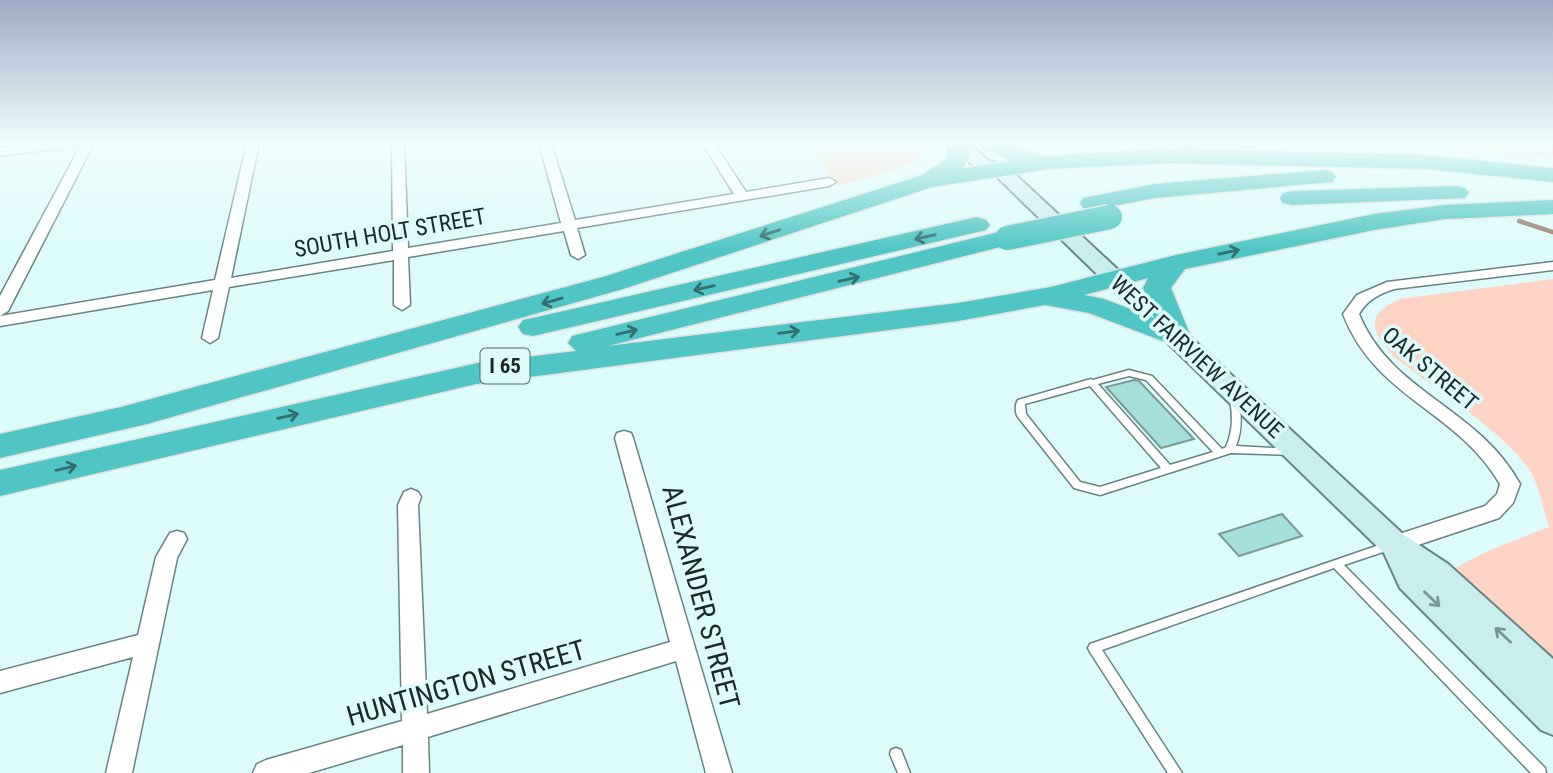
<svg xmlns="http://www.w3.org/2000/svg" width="1553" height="773" viewBox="0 0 1553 773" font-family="'Roboto Condensed',sans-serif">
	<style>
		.green { fill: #ffd4c5 }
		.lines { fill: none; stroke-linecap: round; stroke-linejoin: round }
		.stream { stroke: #987c70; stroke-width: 4.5 }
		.building { fill: #a4dfdc; stroke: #7c9998; stroke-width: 2 }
		.lane-casing { stroke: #678482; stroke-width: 3 }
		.street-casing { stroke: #678482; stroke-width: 3 }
		.secondary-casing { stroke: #678482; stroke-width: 4 }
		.highway-casing { stroke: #dfe1e1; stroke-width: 3 }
		.lane { fill: #fff; fill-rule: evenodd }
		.street { fill: #fff; fill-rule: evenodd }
		.secondary { fill: #caeeed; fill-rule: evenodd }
		.highway { fill: #4fc6c3; fill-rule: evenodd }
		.highway-bridge-casing { stroke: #dfe1e1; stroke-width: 27; stroke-linecap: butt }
		.highway-bridge { stroke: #4fc6c3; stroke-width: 24 }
		.oneway { stroke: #326f6d }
		.oneway2 { stroke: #7b9494 }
		.labels { text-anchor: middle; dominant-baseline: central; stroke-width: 7; stroke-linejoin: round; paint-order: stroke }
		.shield { fill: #dcfbfa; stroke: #556766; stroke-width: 2 }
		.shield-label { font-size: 21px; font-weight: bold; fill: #1b2727 }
		.street-label { font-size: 23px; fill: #1b2727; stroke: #dcfbfa }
		.near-street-label { font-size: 28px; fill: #1b2727; stroke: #dcfbfa }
	</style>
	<rect width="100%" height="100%" fill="#dcfbfa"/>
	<path class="green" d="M808,143H932L912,164L838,186Z
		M1332,143H1553V157L1399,145Z
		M1553,279V663L1453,569L1488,551L1549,527C1543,509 1540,488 1530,471C1507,434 1430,385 1393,356C1371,331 1364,316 1399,299Z"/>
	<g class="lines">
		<path class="stream" d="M1168,143L1193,147
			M1519,221L1553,232"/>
	</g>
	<path class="building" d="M1134,380L1139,381L1194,439L1161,448L1106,387Z
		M1282,514L1302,536L1239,556L1219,534Z"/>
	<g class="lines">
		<g class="lane-casing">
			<path id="lane" d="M1129,370L1152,376L1222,449L1226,447C1233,431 1233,417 1230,400L1234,397L1238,400C1242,416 1242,430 1236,446L1292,449L1295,450L1297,452L1295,454L1292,455L1231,453L1100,495L1074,488L1018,417C1015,413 1015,404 1018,400L1091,379L1093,380ZM1129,376L1146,380L1213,452L1170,465L1098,384ZM1090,386L1161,468L1100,487L1080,482L1026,414L1025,404Z
				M1388,542L1392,543L1393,546L1392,549L1344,565L1545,768L1546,773H1531L1334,568L1102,650L1182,773H1168L1090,652L1088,648L1090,644Z
				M896,748L901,750L910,773H898L890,754L891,750Z"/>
		</g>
		<g class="street-casing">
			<path id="street" d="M40,143H74L68,147L0,156V148Z
				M82,143H94L8,311L0,316V296Z
				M247,143H259L231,278L393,251L392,143H404L408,248L561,223L539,143H551L575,220L734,194L702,143H714L746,192L829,178L836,182L829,186L577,228L585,255L578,259L571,255L564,231L408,257L410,305L402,310L394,305V260L229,287L218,338L210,343L202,338L213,290L0,326V316L215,280Z
				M1553,262V270L1394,289C1379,294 1367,300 1359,314C1391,393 1478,407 1520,484L1513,503L1499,518L1394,553L1387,550L1384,544L1387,538L1485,506L1497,494L1500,484C1457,410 1375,398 1343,314L1357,295L1387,282Z
				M624,431L631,433L633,438L732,773H706L676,661L428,737L429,773H403V745L309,773H253L257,764L266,760L402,721L398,505L404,492L411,489L418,492L421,497L418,505L427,714L670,642L615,438L617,433Z
				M177,531L184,533L187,539L177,558L132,773H106L133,657L0,693V671L138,635L156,557L170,533Z"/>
		</g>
		<g class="secondary-casing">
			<path id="secondary" d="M951,143H970L987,160L1006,166L1404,535L1448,564L1553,659V735L1541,730L1400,588L1384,553L994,174L975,168Z"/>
		</g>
		<g class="highway-casing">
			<path id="highway" d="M944,143H966L970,155L963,168L1011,161L982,148L979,143H1008L1024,151L1046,156L1168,149L1426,155L1553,168V182L1426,169L1168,163L1049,169L932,187L623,289L147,424L0,458V434L121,407L603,277L920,176L945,160L948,155Z
				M1324,170L1332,172L1336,177L1332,182L1155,198L1092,210L1083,208L1080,203L1083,198L1155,184Z
				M1457,186L1465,188L1469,193L1465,198L1292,205L1283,203L1280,198L1283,193L1292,191Z
				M1553,200V214L1445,219L1374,230L1185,269L1171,288L1191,337L1186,344L1176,346L1089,313L1045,305L958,321L476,384L0,496V470L496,359L502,360L576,351L568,343L572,336L1007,230L1016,233L1020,238L1016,243L608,346L958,303L1051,287L1176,255L1374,214L1445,205ZM1148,278L1143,288L1154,318L1104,299L1084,295Z
				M977,217L986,220L990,225L986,230L533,336L523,334L518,327L523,320L533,318Z"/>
		</g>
		<use href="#lane" class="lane"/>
		<use href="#street" class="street"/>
		<use href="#secondary" class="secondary"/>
		<use href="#highway" class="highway"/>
		<g class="highway-bridge-casing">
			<path id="highway-bridge" d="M1007,238L1110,217"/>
		</g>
		<use href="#highway-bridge" class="highway-bridge"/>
	</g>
	<defs><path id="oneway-shaft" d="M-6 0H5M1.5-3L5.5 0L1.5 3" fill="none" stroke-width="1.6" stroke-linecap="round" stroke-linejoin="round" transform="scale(1.75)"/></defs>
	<g class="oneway">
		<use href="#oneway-shaft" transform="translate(770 233) rotate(161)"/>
		<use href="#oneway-shaft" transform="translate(925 237) rotate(167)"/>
		<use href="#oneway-shaft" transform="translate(1229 252) rotate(-12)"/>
		<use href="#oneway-shaft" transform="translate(849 279) rotate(-13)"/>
		<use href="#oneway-shaft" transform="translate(704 288) rotate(167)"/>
		<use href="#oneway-shaft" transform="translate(552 301) rotate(164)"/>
		<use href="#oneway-shaft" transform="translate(627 332) rotate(-13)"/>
		<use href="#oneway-shaft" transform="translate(789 332) rotate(-7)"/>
		<use href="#oneway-shaft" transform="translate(288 416) rotate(-13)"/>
		<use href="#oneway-shaft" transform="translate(66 468) rotate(-13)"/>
	</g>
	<g class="oneway2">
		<use href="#oneway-shaft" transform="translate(1432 599) rotate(44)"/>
		<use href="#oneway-shaft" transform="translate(1503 635) rotate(-137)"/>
	</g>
	<linearGradient id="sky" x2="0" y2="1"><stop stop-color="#9dacc4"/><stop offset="0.57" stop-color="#effdfd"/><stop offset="1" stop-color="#effdfd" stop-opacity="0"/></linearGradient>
	<rect width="1553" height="251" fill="url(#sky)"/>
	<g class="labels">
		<rect class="shield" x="480.5" y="348.5" width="49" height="35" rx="5"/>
		<g class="shield-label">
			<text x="505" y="366">I 65</text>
		</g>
		<g class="street-label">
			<text transform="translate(390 233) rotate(-10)">SOUTH HOLT STREET</text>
			<text transform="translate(1197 357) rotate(43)">WEST FAIRVIEW AVENUE</text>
			<text transform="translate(1430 369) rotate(40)">OAK STREET</text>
		</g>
		<g class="near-street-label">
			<text transform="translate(701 597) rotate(75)">ALEXANDER STREET</text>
			<text transform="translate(466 683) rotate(-16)">HUNTINGTON STREET</text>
		</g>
	</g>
</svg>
